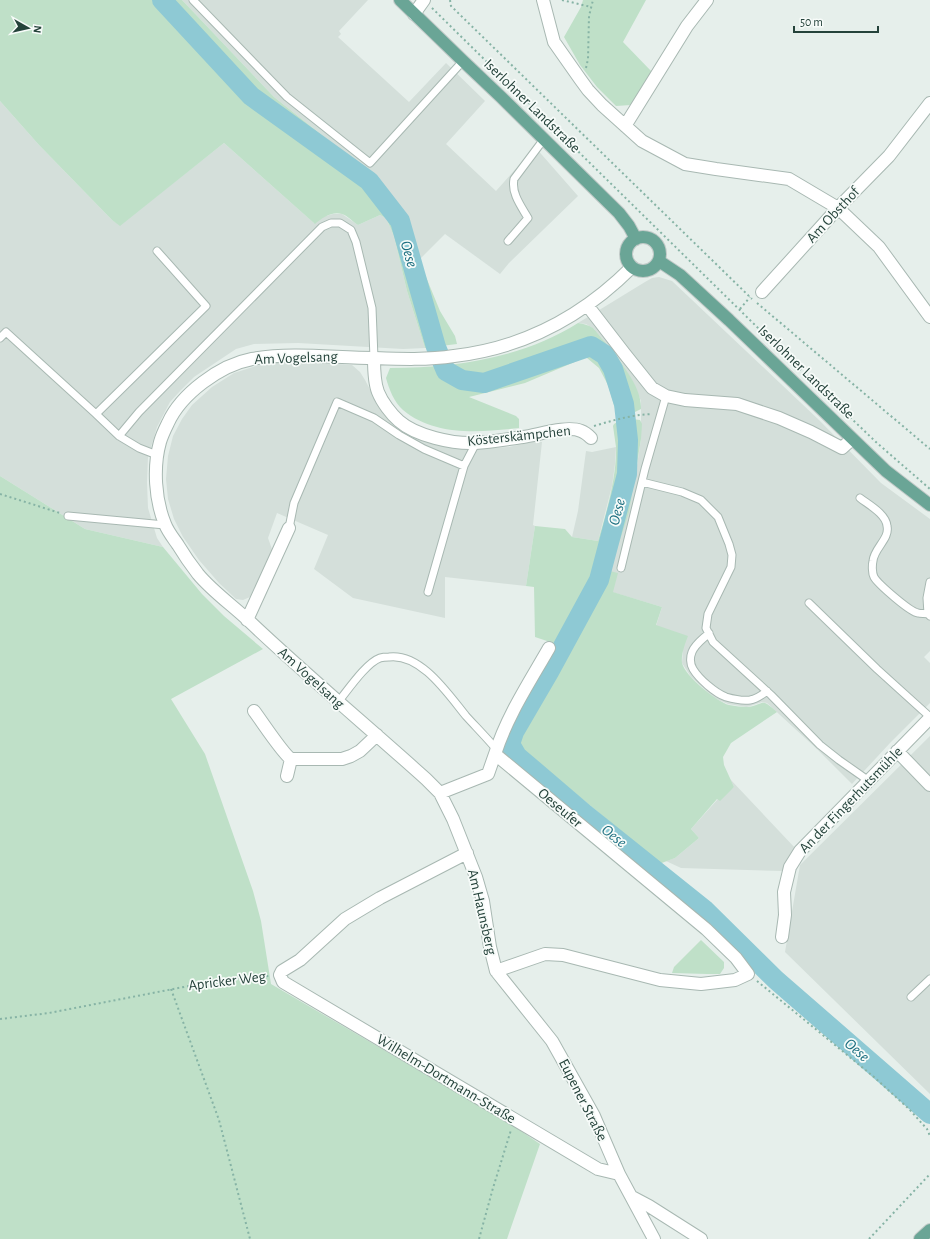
<svg xmlns="http://www.w3.org/2000/svg" width="930" height="1239" viewBox="0 0 930 1239" font-family="'Alegreya Sans',sans-serif">
	<style>
		.built { fill: #d4dfda }
		.green { fill: #bfe0c8 }
		.lines { fill: none; stroke-linecap: round; stroke-linejoin: round }
		.river { stroke: #8ec9d4; stroke-width: 20 }
		.lane-casing { stroke: #a8b8b2; stroke-width: 9 }
		.street-casing { stroke: #a8b8b2; stroke-width: 14 }
		.primary-casing { stroke: #c2cac8; stroke-width: 14 }
		.path { stroke: #86b3a5; stroke-width: 2; stroke-dasharray: 2 3; stroke-linecap: butt }
		.lane { stroke: #fff; stroke-width: 7 }
		.street { stroke: #fff; stroke-width: 12 }
		.primary { stroke: #6aa596; stroke-width: 12 }
		.labels { text-anchor: middle; dominant-baseline: central; stroke-width: 3.5; stroke-linejoin: round; paint-order: stroke }
		.street-label { font-size: 15px; fill: #24423a; stroke: #f7fbf9 }
		.water-label { font-size: 16px; font-style: italic; fill: #1c6f80; stroke: #f7fbf9 }
	</style>
	<rect width="100%" height="100%" fill="#e6efeb"/>
	<path class="built" d="M182,0H368L339,31L341,34L338,37L409,102L446,63L485,101L446,144L496,191L535,147L578,196L509,263L500,274L445,234L419,260L412,237L402,210L388,191L372,175L274,97Z
		M0,101L39,145L112,220L120,225L224,143L314,223L322,217L333,214H342L358,225L380,215L386,218L394,236L407,291L425,348L403,349L298,343L254,344L236,349L194,377L181,390L170,402L157,427L148,457L147,482L148,508L157,538L163,547L85,529L0,476Z
		M659,277L672,281L819,420L881,483L930,519V651L924,657L930,663V703L890,743L852,784L818,750L767,703L762,702L747,707L728,704L714,698L691,677L682,663L683,650L656,626L662,607L612,592L610,571L636,472L641,439V401L632,380L621,362L594,329L586,324L578,323L645,282L652,278Z
		M283,362H308L352,365L360,372L365,380L375,399L386,414L476,449L509,447L532,442H542L533,525L535,526L526,586L445,577V618L353,598L314,569L328,535L277,513L268,538L273,552L254,593L250,597L243,600L236,599L219,583L199,560L183,537L174,519L168,499L166,479L168,456L173,436L182,419L192,405L212,387L234,373L259,365Z
		M616,447L615,464L612,486L598,541L572,537L578,511L586,451L592,452Z
		M930,736V1094L785,952L800,865Z
		M730,779L796,849L783,871L681,868L666,861L675,858L699,838L691,829L718,799L734,787Z"/>
	<path class="green" d="M0,0H182L274,97L372,175L388,191L402,210L412,237L419,260L440,311L455,336L457,344L425,348L407,291L394,236L386,218L380,215L358,225C353,222 347,215 342,214C332,211 322,218 315,224L224,143L120,226L112,220L39,145L0,101Z
		M583,0H646L623,42L652,72L631,105L616,106L597,87L580,65L564,37L581,7Z
		M578,323C584,324 588,325 593,328C597,332 601,338 605,342C619,360 642,386 641,409L633,413L617,415L608,385L599,368L587,358H584L525,383L469,397L516,416L519,419V428C481,432 435,437 403,410C394,402 389,389 386,378L390,368C454,368 523,358 578,323Z
		M632,419L640,420L642,424L641,439L629,512L610,571L618,573L613,592L662,607L656,625L688,636C685,644 681,654 682,663C685,676 717,702 729,705C735,706 742,707 748,707C766,704 760,697 777,712L731,743L723,757L724,765L734,787L720,801L717,799L691,829L699,838L675,858L659,864C614,824 567,787 521,749L518,747V744L529,712L563,659L590,611L606,574L622,520L633,471L634,451Z
		M617,422L619,423C621,431 623,441 623,450C621,478 614,506 606,533C603,546 600,559 595,571C584,597 570,620 556,644L535,637L534,587L526,586L535,526L565,529L572,537L598,541C606,514 617,476 616,447C615,440 614,433 613,426L614,424Z
		M0,476L85,529L163,547L202,594L224,616L263,649L171,699L205,754L253,891L261,921L271,984L512,1125L540,1144L507,1239H0Z
		M701,940L724,962V968L720,974H707L672,973L674,967Z"/>
	<g class="lines">
		<path class="river" d="M162,0L251,96L369,181L400,221L436,347L446,371L462,380L484,383L591,346L605,355L613,369L624,404L628,440L627,474L599,580L549,672L514,732L510,744L517,756L585,814L705,910L776,980L930,1114"/>
		<g class="lane-casing">
			<path id="lane" d="M193,0L287,97L370,163L463,61
				M508,241L528,218C521,206 511,193 514,179L544,139
				M0,338L6,332L96,414
				M119,436L96,414L206,306L157,251
				M157,455L139,448L119,436L139,412L322,227L331,223H340L351,230L356,242L372,308L374,358
				M642,482L682,492L701,500L718,517L729,544L732,555L731,567L708,614L706,628L713,642L771,695L820,745L839,760L869,781
				M860,498C869,505 886,514 887,526C890,539 874,548 873,561C872,565 872,573 874,577C878,584 910,612 918,613C921,614 925,613 928,614
				M68,516L165,525
				M289,528L294,503L337,402L374,418L399,435L424,449L464,466
				M621,568L645,469L666,396
				M930,582L927,598L928,614L930,616
				M428,592L464,466L476,443
				M809,603L877,669L930,717
				M709,633C703,639 695,644 692,652C690,657 690,664 693,669C699,679 715,693 726,697C733,699 743,701 750,700C756,699 762,695 767,691
				M338,702C348,690 366,663 380,658C383,657 387,657 389,657C421,653 448,694 466,716C476,727 487,738 497,750
				M911,997L930,979"/>
		</g>
		<g class="street-casing">
			<path id="street" d="M543,0L554,42L580,79L588,90L602,105L642,141L685,164L716,169L789,179L838,208L879,247L930,317
				M414,14L424,0
				M625,126L687,26L707,0
				M762,292L838,208L889,156L930,103
				M587,305L624,353L652,388L666,396L685,400L737,404L779,418L811,432L842,448L852,439
				M374,358C374,369 374,382 378,392C382,402 391,414 399,421C416,436 453,444 475,443C491,442 508,439 523,437C538,435 567,425 581,431C584,432 588,435 591,438
				M247,620L289,528
				M549,648C529,683 507,716 495,754L706,929L736,958L748,974L735,980L701,984L660,980L563,955L545,954L496,971L490,947L483,901L476,877L453,819L440,793L426,779C367,726 306,675 249,621C232,605 212,591 198,574C191,565 184,555 178,545C174,539 168,532 165,524C155,500 153,467 160,442C162,435 165,429 168,423C181,394 220,365 252,359C293,352 334,358 375,358C401,359 428,360 454,356C523,348 583,316 632,267
				M254,711C261,720 283,754 291,759H342L351,756L360,751L377,735
				M897,751L930,785
				M287,776L291,759
				M440,793L488,774L495,754
				M467,853L380,898L345,919L300,960L282,971L280,975L283,982L598,1169L619,1174
				M782,937L785,915L784,892L790,867L800,851L930,718
				M496,971L552,1041L594,1116L619,1174L654,1239
				M632,1197L649,1206L701,1239"/>
		</g>
		<g class="primary-casing">
			<path id="primary" d="M400,0L463,61L501,97L619,213L629,226L636,239
				M626 254a17 17 0 1 1 34 0a17 17 0 1 1-34 0Z
				M659,261L680,275L729,320L886,471L930,505
				M920,1239L930,1230"/>
		</g>
		<path class="path" d="M450,0L451,6L752,299
			M562,0L591,7
			M432,8L808,377L877,443L930,489
			M586,68L588,59L589,16L593,0
			M757,303L930,449
			M740,309L750,297
			M594,426C614,420 631,415 652,414
			M0,494L60,513
			M757,981L874,1077L909,1109L927,1129L930,1136
			M171,989L219,1120L250,1239
			M0,1019L49,1013L225,979L269,976
			M479,1239L493,1188L511,1130
			M869,1239L930,1174"/>
		<use href="#lane" class="lane"/>
		<use href="#street" class="street"/>
		<use href="#primary" class="primary"/>
	</g>
	<g class="labels">
		<g class="street-label">
			<text transform="translate(532 106) rotate(44)">Iserlohner Landstraße</text>
			<text transform="translate(833 215) rotate(-47)">Am Obsthof</text>
			<text transform="translate(296 358) rotate(-2)">Am Vogelsang</text>
			<text transform="translate(806 372) rotate(44)">Iserlohner Landstraße</text>
			<text transform="translate(519 436) rotate(-6)">Kösterskämpchen</text>
			<text transform="translate(311 678) rotate(42)">Am Vogelsang</text>
			<text transform="translate(851 800) rotate(-46)">An der Fingerhutsmühle</text>
			<text transform="translate(560 808) rotate(40)">Oeseufer</text>
			<text transform="translate(482 912) rotate(77)">Am Haunsberg</text>
			<text transform="translate(227 981) rotate(-7)">Apricker Weg</text>
			<text transform="translate(446 1079) rotate(31)">Wilhelm-Dortmann-Straße</text>
			<text transform="translate(583 1100) rotate(63)">Eupener Straße</text>
		</g>
		<g class="water-label">
			<text transform="translate(409 254) rotate(74)">Oese</text>
			<text transform="translate(617 512) rotate(-75)">Oese</text>
			<text transform="translate(614 836) rotate(39)">Oese</text>
			<text transform="translate(857 1050) rotate(41)">Oese</text>
		</g>
	</g>
	<g transform="translate(28 28) rotate(98)" stroke="#f7fbf9" stroke-width="3" paint-order="stroke">
	<path d="M0-3L7 15L0 10L-7 15Z" fill="#24423a"/>
	<text y="-6" font-size="11" font-weight="bold" text-anchor="middle" fill="#24423a">N</text>
	</g>
	<path d="M794 26v6h84v-6" fill="none" stroke="#24423a" stroke-width="2"/>
	<text x="800" y="26" font-size="12" fill="#24423a" stroke="#f7fbf9" stroke-width="3" paint-order="stroke">50 m</text>
</svg>
